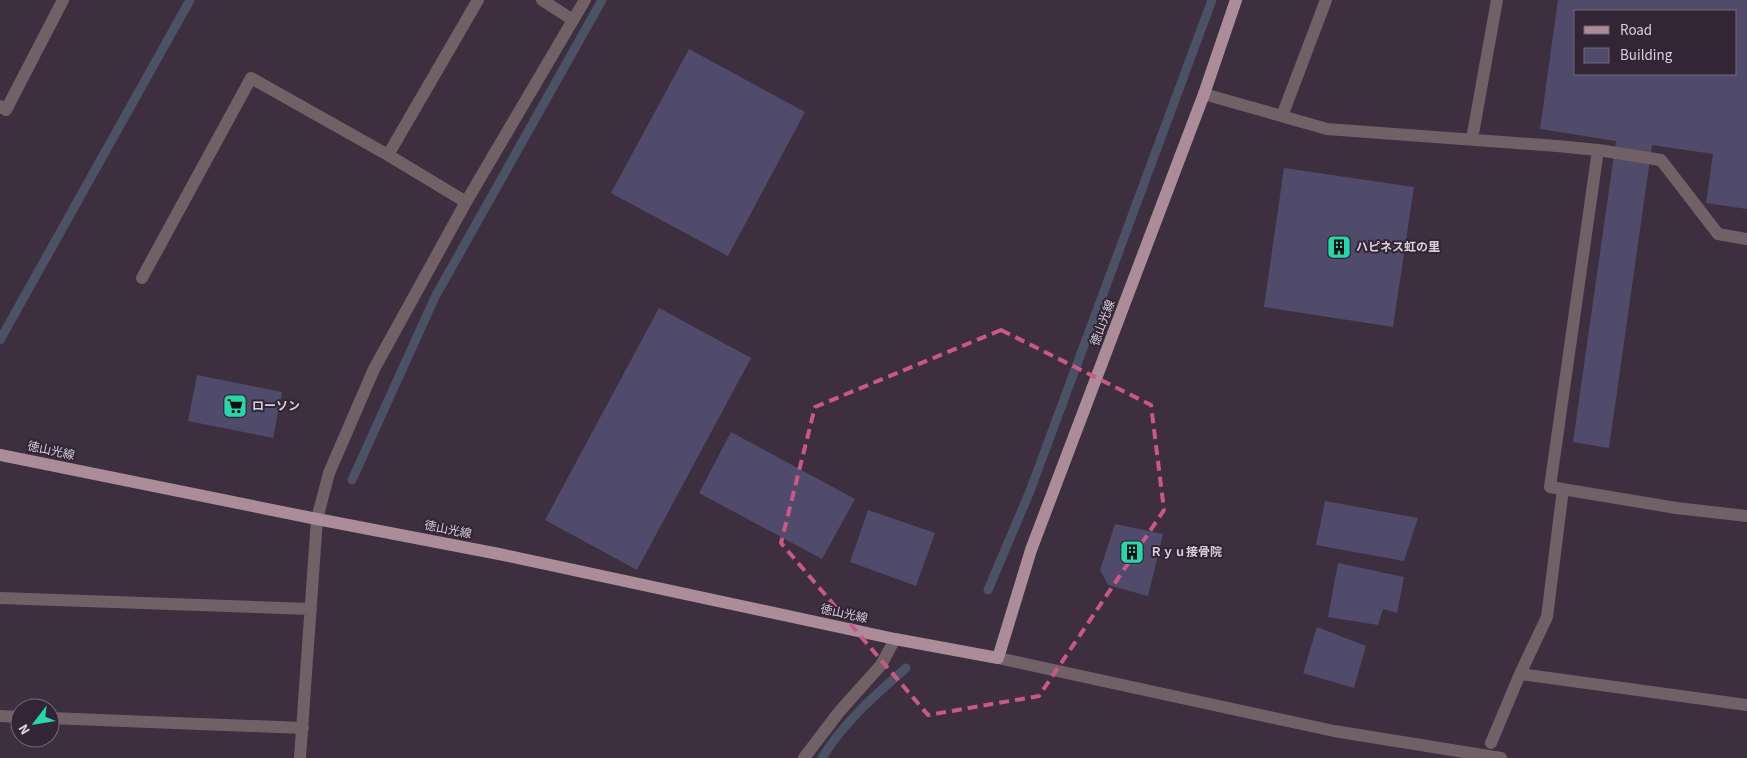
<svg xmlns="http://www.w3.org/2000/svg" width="1747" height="758" viewBox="0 0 1747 758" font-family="'Source Sans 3','Noto Sans JP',sans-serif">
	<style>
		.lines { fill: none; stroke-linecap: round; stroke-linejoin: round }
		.stream { stroke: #4b5266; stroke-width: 9 }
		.building { fill: #504b6a; fill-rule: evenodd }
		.minor { stroke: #716167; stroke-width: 12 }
		.major { stroke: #ac8c99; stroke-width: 12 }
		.marked { fill: none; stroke: #ca5887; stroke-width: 4; stroke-dasharray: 10 6; stroke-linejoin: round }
		.labels { text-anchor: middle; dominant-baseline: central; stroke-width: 4; stroke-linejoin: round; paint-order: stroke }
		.poi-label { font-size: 12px; font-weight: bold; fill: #d8cfda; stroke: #322535; text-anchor: start }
		.street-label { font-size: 12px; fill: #d8cfda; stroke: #322535 }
	</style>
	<rect width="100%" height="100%" fill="#3d2f3f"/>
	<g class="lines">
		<path class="stream" d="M0,340L190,0
			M352,480L435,297L602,0
			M988,590L1030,491L1212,0
			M822,758C843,723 876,694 906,668"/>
	</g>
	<path class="building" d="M1558,0H1747V209L1706,203L1713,154L1652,145L1609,448L1573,442L1616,141L1540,129ZM1576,11H1736V74H1576Z
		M689,49L805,112L728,256L611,193Z
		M1284,168L1414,187L1393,327L1264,307Z
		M659,308L751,358L637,570L545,520Z
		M197,375L282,392L273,438L188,421Z
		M731,432L855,499L822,559L699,493Z
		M1325,501L1418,518L1404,561L1316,545Z
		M868,510L935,533L916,586L850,562Z
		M1115,524L1163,534L1148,596L1108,585L1100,570Z
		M1338,563L1404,577L1397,613L1383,609L1378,625L1328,617Z
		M1317,627L1366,646L1354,688L1303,673Z"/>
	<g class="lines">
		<path class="minor" d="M573,20L585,0
			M1204,94L1327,129L1557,146L1598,150L1550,487L1676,508L1747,516
			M0,106L6,110L63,0
			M1282,116L1326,0
			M1472,139L1497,0
			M1598,150L1661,160L1718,234L1747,239
			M388,155L478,0
			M142,278L251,78L388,155L466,202
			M1563,489L1547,617L1520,674L1747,705
			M0,598L311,609
			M998,658L1334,731L1501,758
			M0,716L20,717
			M50,718L303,728
			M1491,743L1520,674
			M300,758L317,519L329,473L374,369L466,202L573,20L542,0
			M804,758L839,712L881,665L895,639"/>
		<path class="major" d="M0,455L317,519L499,554L895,639L998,658L1031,550L1204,94L1236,0"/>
	</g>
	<path class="marked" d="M1001,330L1151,405L1164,510L1039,696L928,715L781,543L815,407Z"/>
	<defs>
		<g id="building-square" transform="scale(1.25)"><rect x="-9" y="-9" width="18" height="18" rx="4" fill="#2ad5ac" stroke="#322535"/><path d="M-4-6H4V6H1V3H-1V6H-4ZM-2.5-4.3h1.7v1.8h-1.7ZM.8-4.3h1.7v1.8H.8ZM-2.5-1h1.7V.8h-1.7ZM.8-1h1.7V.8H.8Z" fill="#111"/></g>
		<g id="supermarket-square" transform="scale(1.25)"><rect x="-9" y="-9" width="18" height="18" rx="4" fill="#2ad5ac" stroke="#322535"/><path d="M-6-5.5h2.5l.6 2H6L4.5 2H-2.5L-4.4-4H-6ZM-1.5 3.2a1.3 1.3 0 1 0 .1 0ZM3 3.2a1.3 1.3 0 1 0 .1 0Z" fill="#111"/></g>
	</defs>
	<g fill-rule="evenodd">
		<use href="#building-square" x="1339" y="247"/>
		<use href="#supermarket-square" x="235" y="406"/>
		<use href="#building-square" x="1132" y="552"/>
	</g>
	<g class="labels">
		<g class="poi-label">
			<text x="1356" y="247">ハピネス虹の里</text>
			<text x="252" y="406">ローソン</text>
			<text x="1150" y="552">Ｒｙｕ接骨院</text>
		</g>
		<g class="street-label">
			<text transform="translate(1103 323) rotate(-69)">徳山光線</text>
			<text transform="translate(51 451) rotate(12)">徳山光線</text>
			<text transform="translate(448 530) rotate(11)">徳山光線</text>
			<text transform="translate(844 614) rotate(12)">徳山光線</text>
		</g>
	</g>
	<rect x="1574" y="10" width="162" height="65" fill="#322535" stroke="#746977"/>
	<rect x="1584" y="26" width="25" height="8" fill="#ac8c99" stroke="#746977"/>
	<text x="1620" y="35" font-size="15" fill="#d8cfda">Road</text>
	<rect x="1584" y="48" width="25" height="15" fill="#504b6a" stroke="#746977"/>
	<text x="1620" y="60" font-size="15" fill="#d8cfda">Building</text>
	<g transform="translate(35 723) rotate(239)"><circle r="24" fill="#322535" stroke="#746977"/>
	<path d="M0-4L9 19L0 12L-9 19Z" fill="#2ad5ac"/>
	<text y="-8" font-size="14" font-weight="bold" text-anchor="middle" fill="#d8cfda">N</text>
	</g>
</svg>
